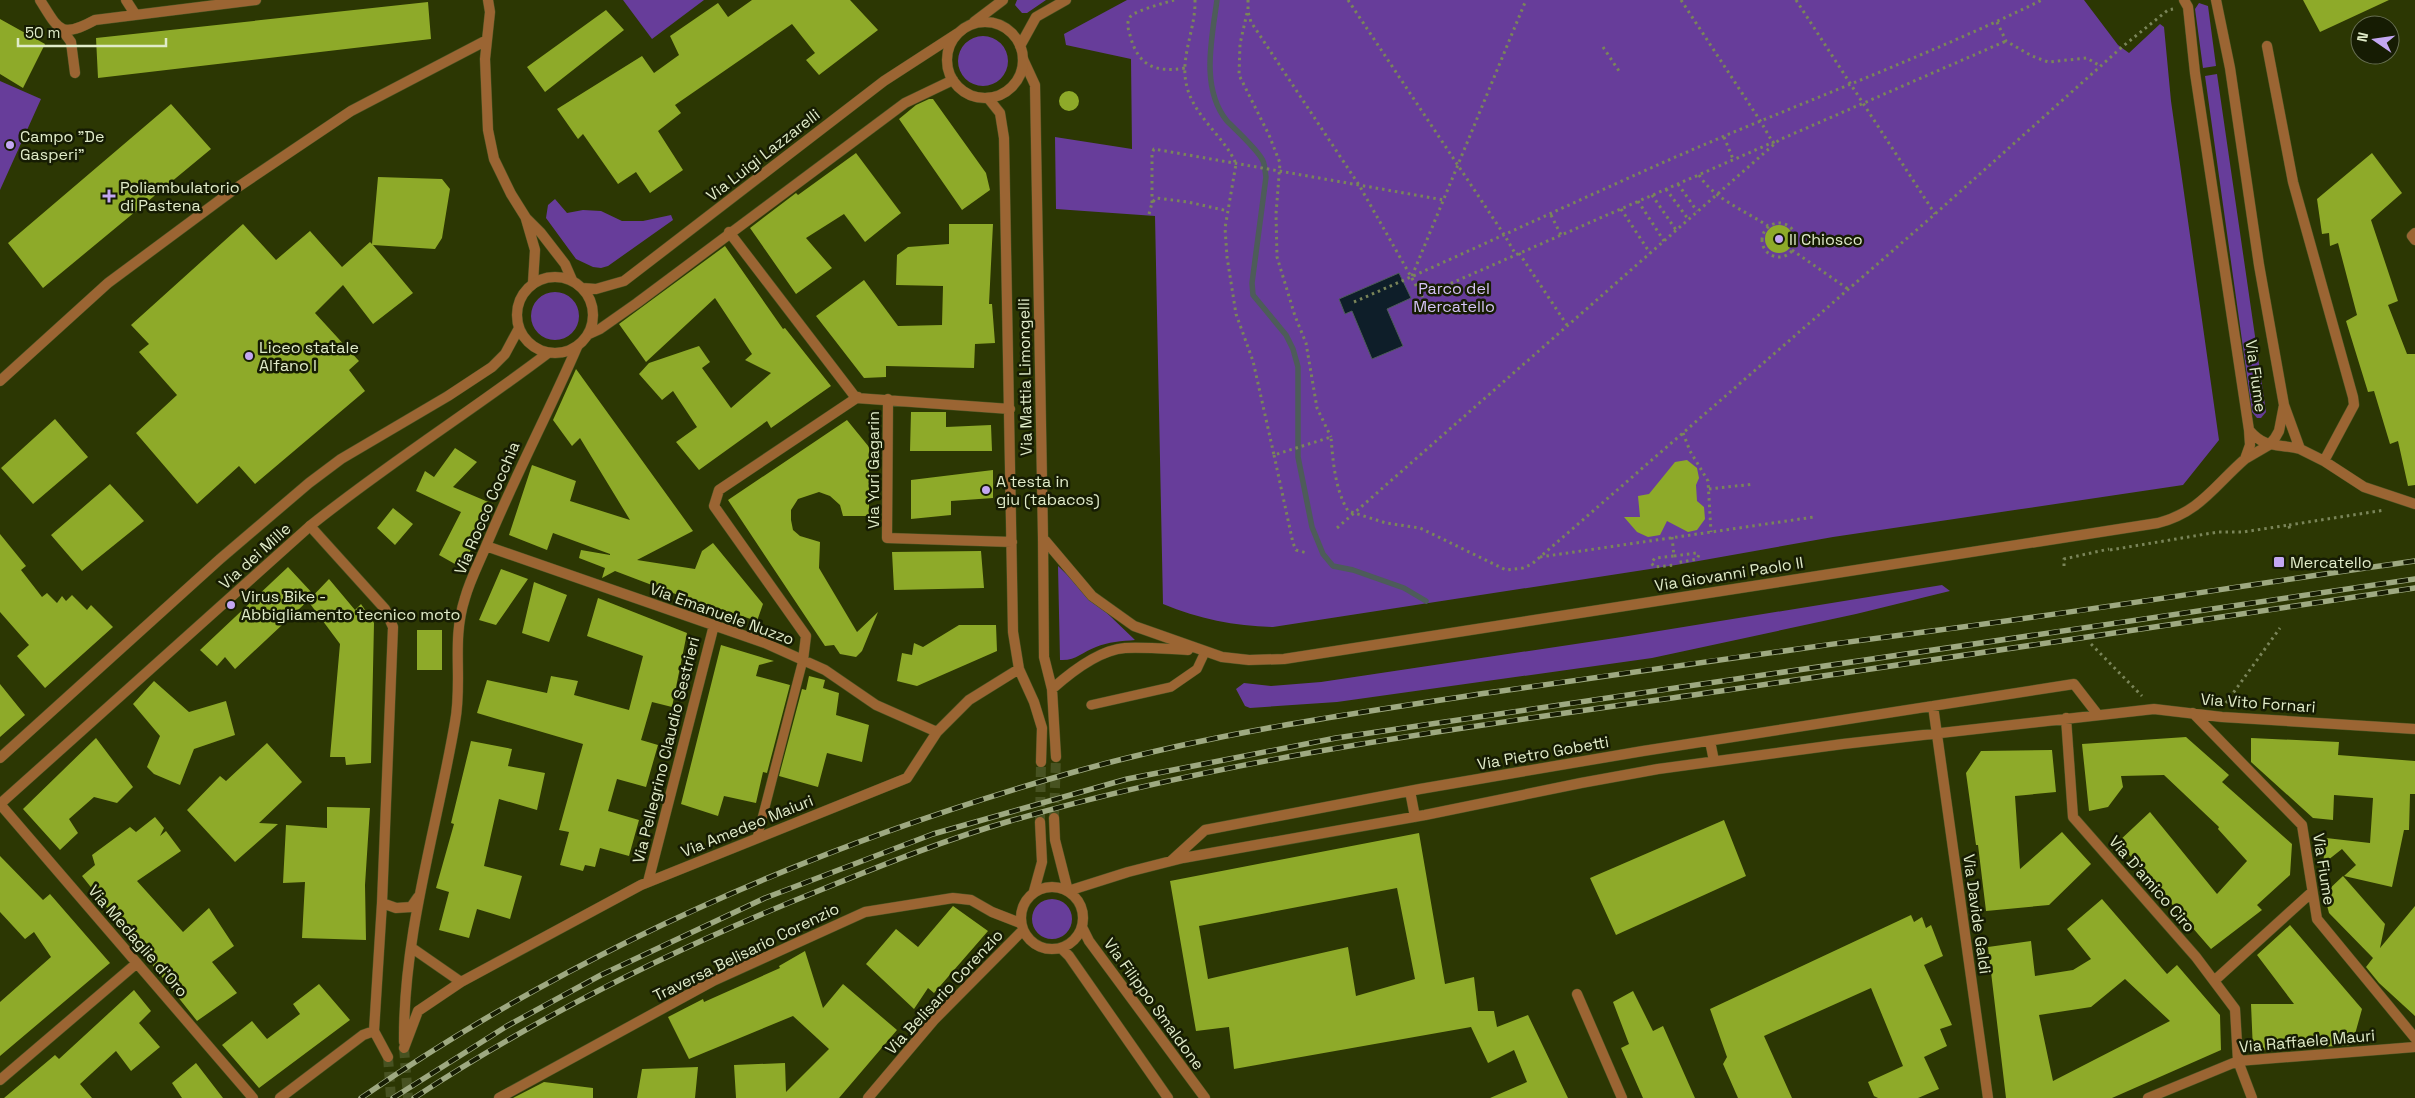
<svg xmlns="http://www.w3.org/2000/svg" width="2415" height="1098" viewBox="0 0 2415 1098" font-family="'Space Grotesk',sans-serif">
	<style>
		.green { fill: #673d9a }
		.water { fill: #0e1e29; stroke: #4d5c59 }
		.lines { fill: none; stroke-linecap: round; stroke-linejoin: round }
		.stream { stroke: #4d5c59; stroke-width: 5.5 }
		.building { fill: #8eaa29; fill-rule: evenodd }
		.minor-tunnel { stroke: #475221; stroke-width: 10; stroke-dasharray: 10 5; stroke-linecap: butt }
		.service-casing { stroke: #495423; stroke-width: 10 }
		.minor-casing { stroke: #495423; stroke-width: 11 }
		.tertiary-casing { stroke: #495423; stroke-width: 11 }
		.path { stroke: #7a8559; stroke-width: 3; stroke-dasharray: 2.5 4; stroke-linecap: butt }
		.service { stroke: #9b6533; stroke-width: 9 }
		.minor { stroke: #9b6533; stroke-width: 10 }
		.tertiary { stroke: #9b6533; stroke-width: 10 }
		.rail-casing { stroke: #9ea981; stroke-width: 5.5 }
		.rail { stroke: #161c03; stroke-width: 4; stroke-dasharray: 11; stroke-linecap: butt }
		.poi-dot { fill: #c3a7f2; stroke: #161c03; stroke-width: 2 }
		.labels { text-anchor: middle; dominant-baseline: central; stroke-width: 5; stroke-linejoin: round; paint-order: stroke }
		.poi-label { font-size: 16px; fill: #e0ebc9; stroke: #161c03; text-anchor: start }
		.street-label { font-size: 16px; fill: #e0ebc9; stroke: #161c03 }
		.park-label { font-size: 16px; fill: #d5c3f6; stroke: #161c03 }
	</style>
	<rect width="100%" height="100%" fill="#2c3703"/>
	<path class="green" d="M623,0H704L652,39Z
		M1017,0H1046L1027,13H1022L1015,5Z
		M1127,0H2084L2118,45L2129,53L2160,24L2164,27L2171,101L2219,440L2183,485L1833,537L1676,565L1273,627C1235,626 1199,619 1163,604L1155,216L1056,209L1055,137L1132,149L1131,59L1066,45L1064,34Z
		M2199,3L2208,6L2216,66L2203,68L2195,9Z
		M958 61a25 25 0 1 1 50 0a25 25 0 1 1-50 0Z
		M2217,74L2266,412L2261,418H2257L2252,412L2205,76Z
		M0,81L41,99L0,190Z
		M555,199L567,213L583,210L601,211L622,221H643L671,215L673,220L608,266L601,268L593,267L576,259L546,218L548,205Z
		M531 316a24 24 0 1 1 48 0a24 24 0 1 1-48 0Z
		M1058,566L1135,640C1122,641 1108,642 1096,647C1082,652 1076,661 1060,660Z
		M1942,585L1950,591L1856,614L1652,658L1337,702L1250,708L1245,706L1236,689L1244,683L1271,686L1321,682L1622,637Z
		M1032 919a20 20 0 1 1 40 0a20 20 0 1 1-40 0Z"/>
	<path class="water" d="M1399,273L1411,298L1387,309L1403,346L1372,359L1352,311L1345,314L1339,299Z"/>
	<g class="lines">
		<path class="stream" d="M1217,0C1212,38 1200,88 1227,121C1236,130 1259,151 1263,161C1265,166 1265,172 1266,177L1252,283L1253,295L1286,335L1293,349L1298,367V457L1312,527L1323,554L1333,566L1353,570L1404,588L1426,601"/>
	</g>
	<path class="building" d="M752,0H850L878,30L819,75L806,60L815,53L792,24L675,105L681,113L658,131L683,170L650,193L636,172L618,184L583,134L578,139L557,109L642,56L654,73L679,55L670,36L718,3L728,17Z
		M2303,0H2389L2320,32Z
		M428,2L431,39L98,78L96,38Z
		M606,10L624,30L545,92L527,67Z
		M0,19L45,44L23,88L0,74Z
		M1059 101a10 10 0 1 1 20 0a10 10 0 1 1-20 0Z
		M929,99H933L986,173L990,190L962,210L899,119L916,105Z
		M171,104L211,149L43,288L8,243Z
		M856,153L901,213L865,242L844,214L806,238L832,268L796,294L750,228L796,193L798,195Z
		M2372,153L2402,193L2371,220L2398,301L2388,305L2407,354H2415V485L2408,486L2398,441L2390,444L2374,391L2368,392L2346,321L2357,315L2338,243L2330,246L2329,233L2322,234L2317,199Z
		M378,177L442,179L450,189L442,238L435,249L373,245L413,293L373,324L343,285L315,313L359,361L349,370L365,391L255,484L239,466L197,504L136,433L177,395L139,352L149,344L131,325L243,224L276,260L310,231L342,267L370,242L372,244Z
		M949,224H993L989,304H992L995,343L975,344L974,368L886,366V377L864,378L816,316L864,280L898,326L942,325L943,286L896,285L897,255L908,247L949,244Z
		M1765 239a14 14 0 1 1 28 0a14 14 0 1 1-28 0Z
		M725,246L783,329L785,328L831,386L771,428L767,421L699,470L676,442L697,427L673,391L662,400L639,374L649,363L699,346L710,362L702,368L731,408L771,373L745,360L752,354L715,298L646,362L619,324Z
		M576,369L693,531L637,560L695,569L702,551L713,543L763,604L757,621L686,598L615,571L602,578L605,568L579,558L581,550L610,555V554L553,533L547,550L509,535L532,465L576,481L570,501L630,520L580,438L572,446L553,420Z
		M911,412H946V427L991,425L992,451H910Z
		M55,419L88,457L33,504L1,468Z
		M847,420L869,447V516H843L840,505L830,496L819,492L798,499L791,510V520L793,530L800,536L820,542L819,568L857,632L878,612L862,651L856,657L840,654L834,645L825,646L728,500Z
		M455,448L477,462L453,487L493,504L462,568L439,555L461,512L416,491L425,471L434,477Z
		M1687,460L1697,468L1699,478L1696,485L1697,501L1704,507L1705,519L1697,530L1688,532L1667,521L1660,535L1648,537L1637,532L1624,517H1640L1638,496L1649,494L1675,462Z
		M993,470V498L951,501V515L911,519V480Z
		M110,484L144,521L82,571L51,535Z
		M393,508L413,524L395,545L377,528Z
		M0,534L26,566L21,570L42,597L47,593L57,603L62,596L66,601L72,595L87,610L91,605L113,627L45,688L17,656L29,645L0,612Z
		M981,551L984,588L894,590L892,552Z
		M288,567L314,595L235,669L225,657L217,666L200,650Z
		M501,569L528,579L496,625L479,620Z
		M329,579L355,610L361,604L374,623L371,763L346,765L345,757H330L340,644L308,601Z
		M534,582L567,595L549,642L522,633Z
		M598,598L687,633L672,707L652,702L641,740L658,745L646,787L617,779L608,811L639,820L629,856L600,848L595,867L585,865L583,871L560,865L569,832L559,830L583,744L477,713L487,680L547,693L551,676L578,681L574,695L629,710L643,656L587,636Z
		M959,625H996L997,651L917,686L897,681L902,653L912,655L914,643L923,647Z
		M417,630H442V670H417Z
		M721,645L774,661L759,665L756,676L790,685L767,773L763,772L756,803L724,796L718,816L681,804Z
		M809,676L825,680L823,688L839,693L836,715L869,725L862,762L827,753L818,787L779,776L802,689L806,690Z
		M154,681L189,712L226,701L235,735L194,749L180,785L154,774L147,767L160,736L133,704Z
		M0,684L25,715L0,737Z
		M2186,737L2229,775L2222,782L2292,844L2290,875L2257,905L2262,910L2211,949L2118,842L2150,812L2217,894L2247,861L2218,829L2219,827L2164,775L2121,776L2123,787L2108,807L2089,811L2082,744Z
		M96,738L133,787L117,803L94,797L69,819L78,833L60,850L23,809Z
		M2251,738L2339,742L2338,755L2415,761V794H2410L2409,830H2404L2392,887L2344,876L2356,865L2342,849L2323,864L2326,838L2370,843L2373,798L2334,795L2333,820L2313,818L2251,762Z
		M471,741L512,749L508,766L545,773L537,810L499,799L484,866L522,876L510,919L477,909L469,938L439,930L449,892L436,888L454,824L451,823Z
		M267,743L302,782L259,823L278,824L235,862L187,810L220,776L226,781Z
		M2052,750L2056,792L2015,796L2020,869L2062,832L2091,864L2049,905L1986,911L1978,845H1976L1966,773L1981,751Z
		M327,807L370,808L365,885L366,940L302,938L305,882L283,883L286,825L327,828Z
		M155,817L164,828L160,836L166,831L181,851L137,881L183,932L209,908L234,946L212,962L237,993L197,1021L82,876L95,865L92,855L130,827L136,832Z
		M1724,820L1746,876L1616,935L1590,878Z
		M1419,833L1445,984L1474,977L1478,1011H1494L1497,1027L1528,1015L1568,1098H1490L1527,1082L1514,1050L1488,1063L1471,1027L1234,1069L1229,1027L1196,1031L1170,881ZM1397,888L1415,979L1356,996L1348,947L1208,979L1199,926Z
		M0,856L43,900L50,894L110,963L0,1056V1002L51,957L34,932L25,939L0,912Z
		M2343,876L2385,924L2380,948L2415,906V1016L2379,983L2366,967L2373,958L2329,913L2324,894Z
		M2102,899L2167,974L2177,965L2220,1015L2221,1050L2112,1098H2006L1988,947L2031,941L2035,976L2073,970L2091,959L2067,929ZM2125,979L2170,1021L2053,1081L2039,1015L2091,1007Z
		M953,906L988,931L934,993L928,988L914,1009L866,964L896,929L918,947Z
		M1911,915L1914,922L1922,917L1926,928L1931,925L1943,956L1924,965L1952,1025L1940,1029L1947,1046L1924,1057L1939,1089L1918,1098H1878L1874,1096L1868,1082L1903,1066L1871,988L1764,1036L1792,1098H1738L1723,1064L1727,1057L1710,1009Z
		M2290,925L2362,1009L2352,1045L2253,1051L2251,1004H2294L2257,955Z
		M805,951L823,1008L843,984L897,1030L839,1098H736L734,1065L785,1063L786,1092L829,1049L793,1016L689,1059L668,1017L703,999L704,1002L780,968L779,966Z
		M319,984L350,1020L259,1088L222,1045L252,1021L267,1039L300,1014L293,1004Z
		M134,990L151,1011L139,1023L160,1047L131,1071L116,1051L80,1084L92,1098H4L55,1055L59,1059Z
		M1633,991L1653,1031L1663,1026L1695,1098H1643L1621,1048L1629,1044L1613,1002Z
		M196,1063L223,1098H182L172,1083Z
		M698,1067L695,1098H637L642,1069Z
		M544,1082L593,1088V1098H513Z"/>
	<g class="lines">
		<path class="minor-tunnel" d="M1054,818L1056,757
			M1040,822L1041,762
			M404,1048L408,1098
			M388,1057L391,1098"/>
		<g class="service-casing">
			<path id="service" d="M1091,705L1171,687L1197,669L1205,652
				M757,838L803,660"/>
		</g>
		<g class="minor-casing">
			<path id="minor" d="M40,0C59,30 60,39 95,20L256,0
				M126,0L135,14
				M488,0L490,12L485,59L488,130L494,159L511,194L526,218L541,233L565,264L572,280
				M2184,0L2188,7L2195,73L2249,430C2266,450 2278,443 2300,449L2284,405
				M2216,0L2230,68L2259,265L2284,405L2279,431L2275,438L2269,445L2245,459L2250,445L2249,430
				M63,31L71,42L75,73
				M2267,46L2293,182L2353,397L2354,405L2324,461
				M1023,59L1035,85L1043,538L1044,657L1052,689L1056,757
				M988,98L1000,113L1004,138L1013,632L1019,669L1034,702L1042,728L1041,762
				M526,219L535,250L533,283
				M729,232L856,398L1010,409
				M2415,233L2412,236L2415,240
				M0,381L108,283L232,191L351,111L487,40
				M888,399L887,538L1012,542
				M2300,449L2324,461L2364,487L2415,504
				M310,526L385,609L393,627L382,903L374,1031
				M1043,538L1092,596L1134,626L1222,657L1249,660L1284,659L2158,523C2200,512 2214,486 2245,459
				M486,546L765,643L825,670L876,705L937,732
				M803,660L806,636L714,506L719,490L858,397
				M1052,689C1071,672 1099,650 1125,648C1146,647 1167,649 1188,650
				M1933,706L1988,1098
				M2193,713L2302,825L2317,919L2415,1038
				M2066,718L2073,817L2196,957L2235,1009L2238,1061L2252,1098
				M1710,741L1714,761
				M1410,791L1415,817
				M0,804L253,1098
				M1054,818L1055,840L1068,891L1128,872L1183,858L1425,815L1581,783L1658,769L1843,744L2154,709L2222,717L2415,729
				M1171,861L1205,830L1420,789L1643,751L2074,684L2098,715
				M648,882L714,625
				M1021 918a31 31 0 1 1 62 0a31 31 0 1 1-62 0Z
				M1034,891L1042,862L1040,822
				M382,903L396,908L411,907L418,897
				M1082,927L1089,941L1205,1098
				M412,948L461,982
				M1061,948L1069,956L1168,1098
				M2214,981L2312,892
				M1577,994L1622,1098
				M404,1042C403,934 437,828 455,722C463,680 451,641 465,598C470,580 479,563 486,546C514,478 548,414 577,347
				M404,1048L418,1011L461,982L641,885L907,778L937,732L969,700L1019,669
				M0,1080L137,963
				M280,1098L363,1035L374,1031L388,1057
				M499,1098L713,981L865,912L953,898L971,900L992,912L1020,923
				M868,1098L934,1020L1023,930
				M2148,1098L2238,1061L2415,1047"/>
		</g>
		<g class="tertiary-casing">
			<path id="tertiary" d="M974,22L1003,0
				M947 60a38 38 0 1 1 76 0a38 38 0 1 1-76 0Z
				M1020,46L1036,17L1066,0
				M517 315a38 38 0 1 1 76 0a38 38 0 1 1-76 0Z
				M582,288L596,289L624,281L884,81L958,33
				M589,334L600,329L637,303L905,103L953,80
				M0,758L220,559L309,483L341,459L448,396L492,367L505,354L519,328
				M0,804L310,526C387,464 470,412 548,353"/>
		</g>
		<path class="path" d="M1174,0C1165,3 1137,10 1131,16C1126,21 1128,29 1130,35C1138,66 1155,73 1185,68
			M1195,0C1196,29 1179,58 1187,87C1195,118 1225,137 1236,164L1225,228L1227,257L1236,314L1253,361L1274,455L1331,437C1333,462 1335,489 1348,511L1386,523L1420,528L1506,570L1523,568L1532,564L1935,214L2122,47L2168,10L2173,9
			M1248,0V12L1251,22L1359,185L1422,296L1776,141
			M1348,0L1505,236L1516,255
			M1681,0L1761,122L1773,143
			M1796,0L1935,214
			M1247,13L1240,44L1239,75L1269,135L1280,163L1276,214L1277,257L1295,316L1306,343L1317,408L1331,437
			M1997,22L2006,41L2032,56L2048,62L2087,58L2100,66
			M1603,47L1621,74
			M1724,137L1733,159
			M1699,175C1714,199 1744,210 1768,226
			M1678,184L1697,211
			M1666,189L1688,219
			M1652,195L1676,230
			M1638,201L1664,241
			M1152,203V153L1154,149L1444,200
			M1621,209L1650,253
			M1149,214L1152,203L1156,198L1188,202L1228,211
			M1551,215L1561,235
			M1762 240a17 17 0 1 1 34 0a17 17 0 1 1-34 0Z
			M1792,250L1848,289
			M1519,253L1567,325
			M1412,276L1526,0
			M1354,302C1460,256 1565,206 1671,159C1794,105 1921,59 2042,0
			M1683,433L1690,451L1708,481L1711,532
			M1274,455L1293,543L1296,550L1307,553
			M1709,489L1754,484
			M2289,525L2385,510
			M1337,528L1779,140L2006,41
			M1672,537L1674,556L1655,558L1651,563L1655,567L1676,565
			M2110,550L2218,532H2243L2289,525L2290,532
			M1674,556L1696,553L1699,555L1697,559L1676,563
			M1540,557L1814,517
			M2064,566V559L2109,549
			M2091,644L2142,696
			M2226,703L2280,628"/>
		<use href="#service" class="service"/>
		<use href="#minor" class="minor"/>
		<use href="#tertiary" class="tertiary"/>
		<g class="rail-casing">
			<path id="rail" d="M361,1098C577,949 822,843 1074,772C1209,734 1348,714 1487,693C1632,672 1778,651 1924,632C2088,611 2251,584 2415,561
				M393,1098L507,1026L601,975L765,898L933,834L1127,779L1336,738L2415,579
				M414,1098C543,1013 680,946 823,889C885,864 947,839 1010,821C1242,754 1483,725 1721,691C1952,657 2184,623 2415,588"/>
		</g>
		<use href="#rail" class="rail"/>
	</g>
	<g class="poi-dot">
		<circle cx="10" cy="145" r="5"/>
		<path d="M106.5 188.5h5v5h5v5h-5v5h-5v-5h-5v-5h5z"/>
		<circle cx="1779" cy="239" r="5"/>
		<circle cx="249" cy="356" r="5"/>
		<circle cx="986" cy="490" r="5"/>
		<rect x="2273" y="556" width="12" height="12" rx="2.5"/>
		<circle cx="231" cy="605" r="5"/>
	</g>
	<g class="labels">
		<g class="poi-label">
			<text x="20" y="136">Campo "De<tspan x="20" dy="18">Gasperi"</tspan></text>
			<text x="120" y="187">Poliambulatorio<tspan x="120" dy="18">di Pastena</tspan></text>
			<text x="1789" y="239">Il Chiosco</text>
			<text x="259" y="347">Liceo statale<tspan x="259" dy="18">Alfano I</tspan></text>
			<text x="996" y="481">A testa in<tspan x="996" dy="18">giu (tabacos)</tspan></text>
			<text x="2290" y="562">Mercatello</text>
			<text x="241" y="596">Virus Bike -<tspan x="241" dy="18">Abbigliamento tecnico moto</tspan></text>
		</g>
		<g class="street-label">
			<text transform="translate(763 155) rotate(-38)">Via Luigi Lazzarelli</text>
			<text transform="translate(2256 376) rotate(82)">Via Fiume</text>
			<text transform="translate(1025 377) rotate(-91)">Via Mattia Limongelli</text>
			<text transform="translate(873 470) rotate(-90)">Via Yuri Gagarin</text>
			<text transform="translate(487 508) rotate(-67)">Via Rocco Cocchia</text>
			<text transform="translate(255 556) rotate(-42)">Via dei Mille</text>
			<text transform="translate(1729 574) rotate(-9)">Via Giovanni Paolo II</text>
			<text transform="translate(722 614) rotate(20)">Via Emanuele Nuzzo</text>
			<text transform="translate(2258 703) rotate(4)">Via Vito Fornari</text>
			<text transform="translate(666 750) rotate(-76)">Via Pellegrino Claudio Sestrieri</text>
			<text transform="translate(1543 753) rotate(-10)">Via Pietro Gobetti</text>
			<text transform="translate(747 826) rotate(-22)">Via Amedeo Maiuri</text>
			<text transform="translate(2324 869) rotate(81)">Via Fiume</text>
			<text transform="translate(2152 884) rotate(49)">Via D'amico Ciro</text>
			<text transform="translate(1977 914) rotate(82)">Via Davide Galdi</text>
			<text transform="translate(138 941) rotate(49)">Via Medaglie d'Oro</text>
			<text transform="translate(746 952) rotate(-26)">Traversa Belisario Corenzio</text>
			<text transform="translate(944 992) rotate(-47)">Via Belisario Corenzio</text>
			<text transform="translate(1154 1004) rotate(54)">Via Filippo Smaldone</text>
			<text transform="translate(2307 1041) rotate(-5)">Via Raffaele Mauri</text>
		</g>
		<g class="park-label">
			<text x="1454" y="288">Parco del<tspan x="1454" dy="18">Mercatello</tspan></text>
		</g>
	</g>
	<g transform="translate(2375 40) rotate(283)"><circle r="24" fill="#161c03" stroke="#676f52"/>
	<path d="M0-4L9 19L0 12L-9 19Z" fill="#c3a7f2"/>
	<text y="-8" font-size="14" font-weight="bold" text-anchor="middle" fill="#e0ebc9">N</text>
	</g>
	<path d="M18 38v8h148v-8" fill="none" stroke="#e0ebc9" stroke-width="2.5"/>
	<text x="25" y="38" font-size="15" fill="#e0ebc9" stroke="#161c03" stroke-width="4" paint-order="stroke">50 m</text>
</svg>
